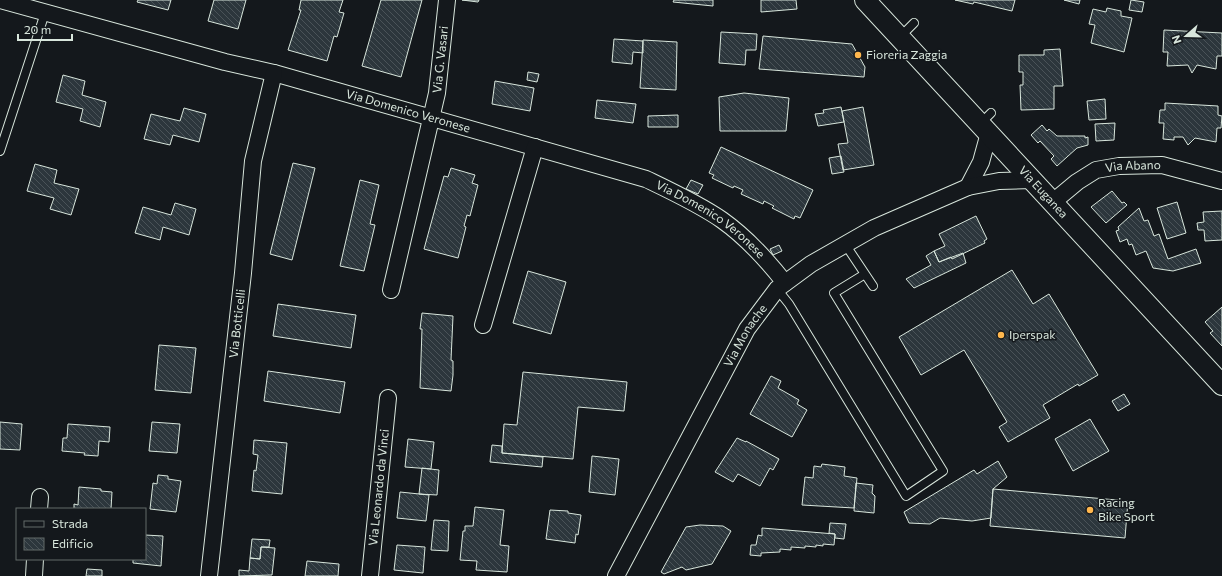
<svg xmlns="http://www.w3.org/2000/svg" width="1222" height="576" viewBox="0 0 1222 576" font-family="Commissioner,sans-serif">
<defs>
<pattern id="building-back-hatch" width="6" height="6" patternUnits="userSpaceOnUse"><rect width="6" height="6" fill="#2c363c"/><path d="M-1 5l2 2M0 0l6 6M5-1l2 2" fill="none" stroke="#4a5358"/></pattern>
</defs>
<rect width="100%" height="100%" fill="#14181c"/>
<path fill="url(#building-back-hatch)" stroke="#d8e6dc" d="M138,0H171L168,10L137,2Z
M214,0H246L238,29L208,21Z
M301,0H343L339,12L344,13L337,37L334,36L327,61L288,50L301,10H299Z
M381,0H422L401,77L362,66Z
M462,0H479L478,2Z
M674,0H713V6L673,2Z
M761,0H796L797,9L761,12Z
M955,0H1015L1012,11L974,2L973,4Z
M1064,0H1080L1079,4Z
M1131,0L1144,2L1142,12L1129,10Z
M1107,8L1121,11V16L1132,18L1124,52L1091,43L1095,25L1089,24L1093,9L1106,12Z
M1164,30L1222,33V56H1217L1216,69L1197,65L1192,73L1188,65L1167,66L1168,52H1163Z
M721,32L757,34L756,50H746L745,65L719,63Z
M763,36L852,44L865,67L864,77L759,69Z
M614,39L643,41V53L633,52L632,64L612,62Z
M643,40L677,42L676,90L640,88Z
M1060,49L1063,86H1054V109L1021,110L1020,85H1023V72H1019V55H1044V50Z
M528,72L539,74L537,82L527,80Z
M63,75L85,81L82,95L106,102L100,127L80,121L83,109L56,102Z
M495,81L534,88L530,111L492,104Z
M744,93L789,98L786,131H720L719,97Z
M1105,99L1106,119L1089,120L1087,101Z
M597,100L636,104L633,123L595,118Z
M1165,103L1218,106V115L1222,116L1221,128H1217L1216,142L1195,138L1188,145L1183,137H1174V140L1163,139L1164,123H1159L1160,110H1165Z
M841,107L844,122L818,126L815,114L824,113L823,110Z
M863,107L874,165L843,170L838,144L848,143L842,111Z
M184,108L206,114L199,142L173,135L170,145L144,139L151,114L180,121Z
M678,115V127H648V116Z
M1115,123L1114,140L1096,141L1095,124Z
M1042,125L1047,131L1049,129L1057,136H1085V138L1088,137V145L1077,148L1057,166L1051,159L1054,156L1040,141L1038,143L1031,135Z
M721,147L813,190L800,218L795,216L794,219L772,208L774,206L764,201L763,204L741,194L743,190L734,186L733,188L712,178L714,175L709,173Z
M841,156L844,172L832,174L829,158Z
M293,163L315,168L292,260L270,254Z
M35,164L57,170L54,183L79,189L71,215L50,209L54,198L27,191Z
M451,168L475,175L472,183L478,185L470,216L467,215L464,226L466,227L458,258L424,249L444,176L448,177Z
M360,180L379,185L370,224L375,225L364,271L340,266Z
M691,180L703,185L698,194L686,189Z
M1112,191L1122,203L1124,202L1127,205L1106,223L1091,207Z
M1177,202L1186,233L1167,239L1157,208Z
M175,203L196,209L189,235L163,227L160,240L135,233L143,207L171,215Z
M1139,208L1144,221L1148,220L1154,236L1159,234L1168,259L1196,249L1201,263L1173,271L1153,268L1146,251L1136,255L1132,244L1129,245L1127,239L1120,242L1116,231L1119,230L1118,227Z
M1222,211V240L1205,241L1204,230H1198L1197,223L1204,222L1203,212Z
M976,216L987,239L984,241L985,243L952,259L951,257L939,262L934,251L945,246L939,234Z
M779,245L782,251L773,255L770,249Z
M934,251L939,262L963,253L966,263L914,288L906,279L931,265L926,256Z
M1012,270L1033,304L1049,294L1098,375L1079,386L1078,384L1043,405L1050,418L1008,442L999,427L1007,422L964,350L921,375L899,337Z
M528,271L566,282L551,334L513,323Z
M278,304L356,315L351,348L273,336Z
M1222,307V346L1210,333L1213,331L1205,322Z
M422,313L453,316L451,360L453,361V375L451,391L420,388L422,329H420Z
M159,345L196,348L191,393L155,390Z
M268,371L345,382L340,413L264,401Z
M523,372L627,382L624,411L578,407L573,459L502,453L504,424L517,425Z
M771,376L781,381L778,388L799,400L797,404L807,410L792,437L750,414Z
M1124,394L1130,404L1118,411L1112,401Z
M1090,419L1109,451L1073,471L1055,439Z
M0,422L22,424L20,450L0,449Z
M152,422L180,424L177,453L149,451Z
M68,424L110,427L109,442L99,441L98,456L84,455L85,453L62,451L63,438H67Z
M737,438L746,442V441L779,459L773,470L770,468L760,486L738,474L733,482L715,472Z
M408,439L434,442L431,469L405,467Z
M254,440L287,443L282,494L252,491L254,470L256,471L258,455L253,454Z
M492,445L502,446V453L543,457L542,467L490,462Z
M592,456L619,459L615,495L589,492Z
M998,461L1007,477L993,489L991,518L972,521L940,518L930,524L909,523L904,512L974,470L977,474Z
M822,464L845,467L844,476L857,478L854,508L802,505L805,477L813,478L814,466L821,467Z
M422,468L439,470L437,495L419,494Z
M158,475L168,476V479L181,481L176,512L150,509L153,483L157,484Z
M856,483L873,485L872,493L875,496L874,513L854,511Z
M79,487L101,489V491L112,492L111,509H74V504L78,505Z
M993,489L1128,501L1125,538L990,526Z
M400,492L429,495L426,521L397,518Z
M475,507L504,510L500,545L509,546L507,572L476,570L477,561L460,560L463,531H465V526H473Z
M550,510L568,511V513L581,515L578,535L576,534L575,543L546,539Z
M434,520L449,521L448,551L431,550Z
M830,523L846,524L844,539L835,538V534L829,533Z
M700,525L723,526L731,531L712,564L686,570L682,567L664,574L661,572L686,527Z
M762,528L835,534L834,545L823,544V546L816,545V547L805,546V548L791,547V550L780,549V552L761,553V556L750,555L751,545H756L758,535L762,536Z
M145,535L163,536L161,566L133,563V559H145Z
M252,539L270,540L269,547H261L260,559L250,558Z
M397,545L425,547L423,573L394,570Z
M261,547L275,548L272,575L239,576V570L249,571L250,558L260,559Z
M307,561L339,564L338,576H305Z
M87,569L102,570V576H86Z"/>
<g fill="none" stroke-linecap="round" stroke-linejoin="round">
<g stroke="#d8e6dc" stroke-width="10">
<path id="service" d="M900,37L914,23
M980,124L991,113
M0,151L45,13
M845,244L873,286
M777,289L789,304L906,496L943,471L834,293L865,274"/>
</g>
<g stroke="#d8e6dc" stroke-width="18">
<g id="minor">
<path id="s1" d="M0,0L225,62L274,73L646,179C671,191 699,204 722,220C746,237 767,260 785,283"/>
<path d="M968,187L981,162L989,133"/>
<path id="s2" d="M1053,202L1077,182L1096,170L1119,166L1162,165L1222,181"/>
<path id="s3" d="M391,290L437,93L447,0"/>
<path d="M483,325L535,147"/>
<path d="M39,509L40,497"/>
<path d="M34,576L35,559"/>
<path id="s4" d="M209,576L243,273L253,161L274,73"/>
<path id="s5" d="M370,576L388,398"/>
<path id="s6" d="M616,576L747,329L777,289L811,264L874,228L968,187L999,181L1032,180"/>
</g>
</g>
<g stroke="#d8e6dc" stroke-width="22">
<g id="tertiary">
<path id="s7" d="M865,0L1222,385"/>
</g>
</g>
<use href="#service" stroke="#14181c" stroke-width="8"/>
<use href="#minor" stroke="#14181c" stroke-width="16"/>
<use href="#tertiary" stroke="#14181c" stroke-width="20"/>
</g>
<g fill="#ffb74d" stroke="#14181c" stroke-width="1.5">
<circle cx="858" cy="55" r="4"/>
<circle cx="1001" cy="335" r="4"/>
<circle cx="1090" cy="510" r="4"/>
</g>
<g text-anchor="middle" stroke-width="3" stroke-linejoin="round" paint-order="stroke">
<g font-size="12" fill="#d8e6dc" stroke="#14181c" text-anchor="start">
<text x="866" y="59">Fioreria Zaggia</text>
<text x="1009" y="339">Iperspak</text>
<text x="1098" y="507">Racing<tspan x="1098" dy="14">Bike Sport</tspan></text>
</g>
<g font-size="12" fill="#d8e6dc" stroke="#14181c">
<text dy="4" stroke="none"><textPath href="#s3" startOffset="236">Via G. Vasari</textPath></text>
<text dy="4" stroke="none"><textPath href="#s1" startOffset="423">Via Domenico Veronese</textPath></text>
<text dy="4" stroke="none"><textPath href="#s2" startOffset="91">Via Abano</textPath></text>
<text dy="4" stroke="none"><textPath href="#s7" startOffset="262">Via Euganea</textPath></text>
<text dy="4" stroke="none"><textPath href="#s1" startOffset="747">Via Domenico Veronese</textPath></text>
<text dy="4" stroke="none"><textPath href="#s4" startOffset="254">Via Botticelli</textPath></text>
<text dy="4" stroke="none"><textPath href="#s6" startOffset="273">Via Monache</textPath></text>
<text dy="4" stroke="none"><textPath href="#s5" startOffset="89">Via Leonardo da Vinci</textPath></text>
</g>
</g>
<rect x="16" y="508" width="130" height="52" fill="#14181c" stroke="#626a69"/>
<rect x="24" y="521" width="20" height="6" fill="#14181c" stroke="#626a69"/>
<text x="52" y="528" font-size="12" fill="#d8e6dc">Strada</text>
<rect x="24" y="538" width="20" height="12" fill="url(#building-back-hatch)" stroke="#626a69"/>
<text x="52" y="548" font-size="12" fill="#d8e6dc">Edificio</text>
<g transform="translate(1186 36) rotate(250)" stroke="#14181c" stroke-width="3" paint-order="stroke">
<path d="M0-3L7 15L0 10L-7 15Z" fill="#d8e6dc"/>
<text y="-6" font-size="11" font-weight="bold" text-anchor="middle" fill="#d8e6dc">N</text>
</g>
<path d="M18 34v6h54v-6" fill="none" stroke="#d8e6dc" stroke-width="2"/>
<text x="24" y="34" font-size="12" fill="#d8e6dc" stroke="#14181c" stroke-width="3" paint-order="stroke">20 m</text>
</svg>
